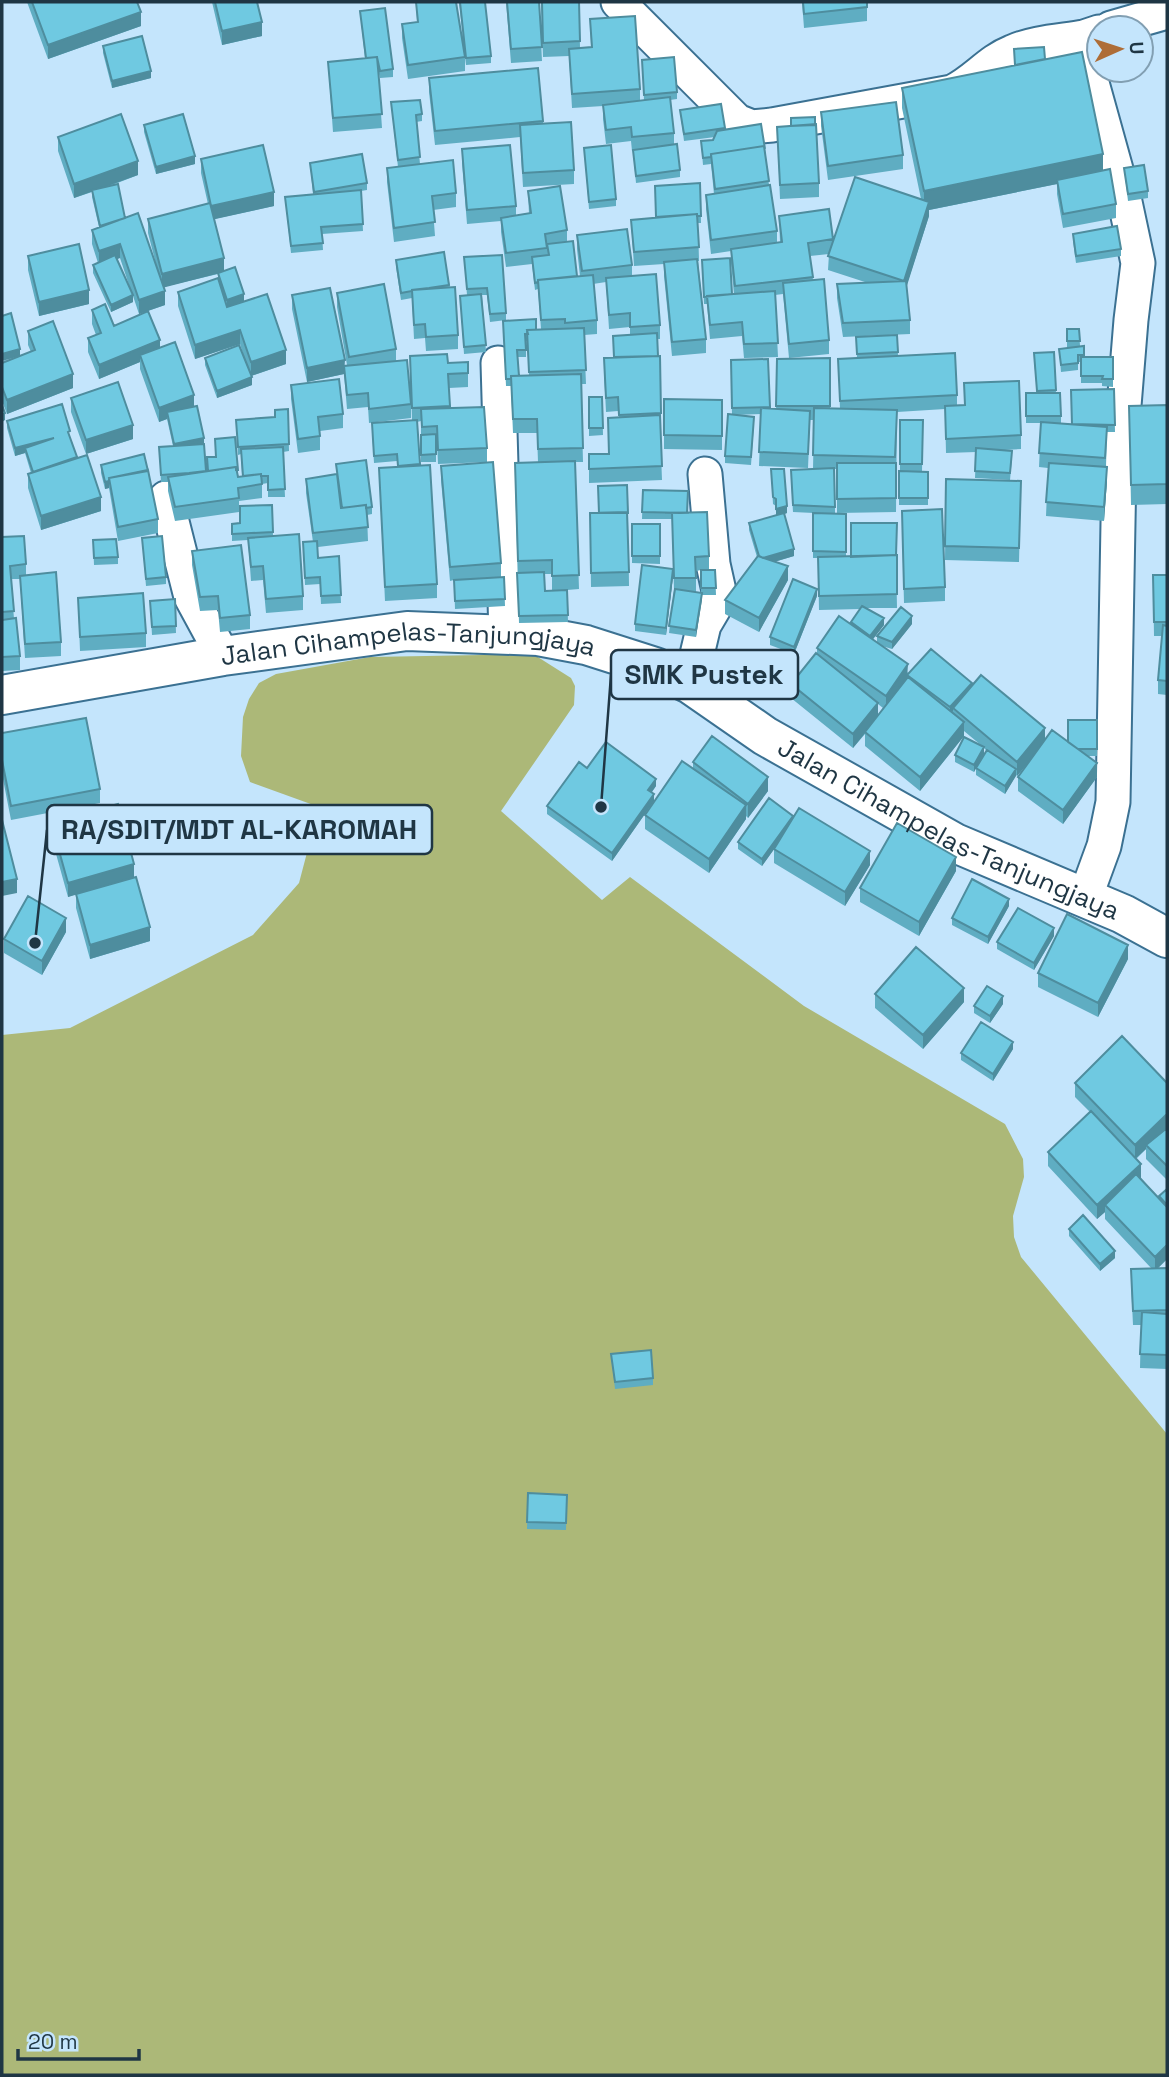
<svg xmlns="http://www.w3.org/2000/svg" width="1169" height="2077" viewBox="0 0 1169 2077" font-family="'Space Grotesk',sans-serif">
<rect width="100%" height="100%" fill="#c4e5fc"/>
<path fill="#acb878" d="M533,654L571,678L575,686L574,705L501,811L602,900L630,877L804,1006L1005,1124L1023,1159L1024,1177L1013,1216L1014,1237L1021,1257L1167,1434V2075H2V1035L70,1028L253,935L299,883L319,807L250,782L241,756L243,717L249,699L259,683L276,674L370,657Z"/>
<g fill="none" stroke-linecap="round" stroke-linejoin="round">
<g stroke="#3b7192" stroke-width="37">
<path id="minor" d="M618,2L737,121L752,127L772,125L952,92C974,82 989,61 1012,52C1034,42 1061,41 1084,37
M1111,28L1167,12
M498,363L506,635
M166,498L191,597L223,656
M690,684L704,625L717,603L719,591L713,564L705,474
M1085,898L1104,846L1113,802L1119,467L1131,320L1138,263L1125,202L1082,47L1084,37L1099,32"/>
</g>
<g stroke="#3b7192" stroke-width="42">
<g id="secondary">
<path id="s1" d="M2,695L223,656L407,631L538,636L586,645L655,667L690,684L765,736L955,843L1123,914L1167,938"/>
</g>
</g>
<use href="#minor" stroke="#fff" stroke-width="33"/>
<use href="#secondary" stroke="#fff" stroke-width="38"/>
</g>
<path fill="#5fadc2" fill-rule="evenodd" d="M27,2H137L141,26L48,59Z
M212,2H257L262,36L222,45Z
M416,2L465,57V71L408,79L402,38V24L417,22Z
M459,2L491,56V63L466,65Z
M506,2H539L542,61L511,63Z
M541,2H579L580,48L591,47L590,19L640,89V101L644,100L642,60L677,92V99L670,100L674,133V144L680,170V177L636,183L633,151H632L631,141L606,144L603,119V106L572,108L569,56L543,57Z
M802,2H867V21L804,28Z
M360,11L393,69V77L380,78L378,70L382,128L333,132L328,62L365,59Z
M103,46L151,78L112,88L103,53Z
M1014,49L1045,59L1103,170L1116,204V218L1063,228L1057,194V184L929,210V216L906,287L910,320V334L843,337L837,298V284L868,283L828,270L829,254L810,256L813,280L829,340V354L789,358L783,294L775,295L778,357L744,358L742,336L710,339L707,304H704L702,260L732,294H734L731,263V251L711,254L706,209V195L714,194L711,164L703,165L701,141L713,140L715,137L684,141L680,110L721,104L725,130L765,149L769,185L777,231V243L780,242L779,216L829,209L833,242L921,199L902,108V88L1015,65Z
M429,78L543,121V123L574,170V184L523,187L520,137L435,145L429,92Z
M391,102L422,114V121L416,122L420,164L456,193V207L433,210L435,236L394,242L387,182V168L398,167Z
M821,112L903,155V169L828,180L821,126Z
M144,125L195,164L156,174L144,132Z
M777,127L819,183V197L780,199Z
M58,137L138,175L107,187L157,268L148,233V219L208,204L201,173V159L274,206L214,219L224,271L244,301L227,307L286,364L251,376L252,385L217,398L205,365V358L247,366L240,344L195,359L178,306V292L218,278V274L163,287L165,305L139,314L133,296V302L111,312L93,273V265L98,263L92,244V230L99,227L92,197V192L74,198L58,151ZM120,258L131,291L117,259Z
M584,148L616,199V206L589,209Z
M462,149L516,206V216L529,214L528,191L567,230V242L577,276H580L577,249V235L632,265V276L660,325V339H657L661,413L660,427L662,480L589,483V454H609L619,417L618,411L606,412L604,372L630,335V327L609,329L606,282L593,284L597,320V334L584,335L586,384H581L583,462H575L579,589L567,590L568,622L519,623L515,477L538,462L537,433H513L511,386H506L503,321L536,330L541,329L538,289L535,290L532,264L506,267L501,232V221L467,224L462,163ZM526,341H527L529,375L519,376L518,357H526ZM545,574H552V590L545,591Z
M310,163L367,183V190L361,191L363,231L322,234L323,250L291,253L285,197L313,194Z
M1124,168L1148,191V198L1128,201Z
M700,183L701,223H698L699,261H698L706,339V353L672,356L664,276V264L634,266L631,220L656,218Z
M1073,234L1121,249V256L1076,263L1073,241Z
M444,252L458,335V349L426,351L425,338L414,339L412,298L401,300L396,267V260Z
M28,256L89,304L39,316L28,270Z
M464,257L506,313V320L490,322L487,295H482L486,352L464,354L460,296L467,295Z
M337,293L396,349V361L411,404V418L369,423L368,407L347,409L344,374L307,382L292,309V295L345,366L347,365L337,307Z
M92,310L114,326L160,348L194,406L204,444L206,471H208L215,457V439L238,470V477L242,476L241,454L238,455L236,420L275,417L288,409L289,451L283,452L285,497H268V483L262,484V498L239,501V512L175,521L168,491V482H161L159,447L173,446L167,419L159,422L140,369V362L99,379L88,352V338L96,335L92,324Z
M1067,329H1079L1080,346H1084V357H1113V387L1102,386V383H1081V362H1078V370L1061,372L1059,349L1067,348Z
M28,331L73,388L7,414L2,401V363L14,358L2,361L31,352L28,345Z
M897,335L898,356L957,395V405H964V383L1021,435V449L1004,450L1012,458L1010,480L975,478L976,452L946,453L945,409L897,412L896,512L837,513V469H835V514L793,512L791,477L813,469L814,420H810L808,468L759,466L761,414L736,415L754,424L751,465L725,463V456L732,415L731,360L768,359L770,409H776L777,359L830,358V409H840L838,359L857,358L856,337Z
M1054,352L1056,393L1061,416V423L1072,424L1114,389L1115,432H1107L1106,467L1107,481L1104,521L1046,516L1048,468L1039,467L1041,423H1026V393H1037L1034,360Z
M410,356L448,363L468,362V387L449,388L450,408L487,448V462L438,464L437,440H436V462H421V421L417,422L420,466L437,584V598L385,601L379,468L397,467V461L374,463L372,430L412,420Z
M291,385L343,414V428L320,431V450L298,453L291,399Z
M589,397H602L603,435L589,436Z
M71,398L133,439L86,454L71,412Z
M664,399L722,400V450L664,449Z
M1167,405V504L1131,505L1129,406Z
M900,420H923L922,471H900Z
M7,421L70,438L77,458L101,511L41,530L28,488V474L31,473L25,453L15,456L7,428Z
M336,464L372,507V514L367,515L368,541L318,547V558L339,556L341,603L321,604L320,584L305,585L303,542H313L306,493V479L340,502Z
M101,465L158,519V533L118,541L109,488L105,489L101,473Z
M441,466L501,563V577L467,579L504,577L505,606L455,609L454,580L450,581L441,480Z
M771,469L787,513L784,514L794,556L774,562L788,580L759,632L725,614V600L757,557L749,530V523L776,515V506L773,504Z
M899,471L928,472V505H899Z
M946,479L1021,481L1019,562L945,560Z
M643,490L687,513L709,556V570H715L716,595H702L696,637L669,633L674,590L672,519H642ZM701,570V593L696,592V571Z
M272,505L273,536L303,596V610L266,613L263,580L251,581L248,540L232,541V524L240,523Z
M590,513H628L629,586L591,587Z
M813,513L846,514V557L896,555L897,608H866L884,625L873,639L877,642V636L912,624L892,649L882,646L908,673L972,686L1045,740L1068,742L1097,720V756H1087L1097,777L1063,824L1018,791V777L1030,761L1017,776L1016,775L1005,794L976,775V768L974,772L955,762V755L982,746L964,731V736L920,791L865,746V734L853,748L791,698V684L817,654V648L851,624L860,609L819,610L818,558H813ZM878,704L883,708L878,715ZM984,748L987,751L978,764L984,754Z
M632,524H660V564L632,563Z
M902,525L945,587V601L904,603Z
M2,537L26,564V575L61,642V656L25,658L20,579H11L14,619L20,656V670L2,671Z
M142,538L166,577V584L146,586Z
M93,540L118,557V564L94,565Z
M192,551L250,615V629L220,632L218,610L200,611L192,565Z
M1153,575H1167V695L1158,694V680L1162,636H1154Z
M673,576L666,635L635,631V624Z
M817,596L794,654L770,645V637Z
M78,598L146,633V647L80,651Z
M175,599L176,633L152,635L150,601Z
M2,733L100,789V803L11,820L2,774Z
M693,762L768,791L748,818L746,816V819L709,873L645,829V815L693,768Z
M587,768L656,786L652,792L654,801L612,861L547,814V806Z
M793,818L870,865L845,906L774,863V849L762,866L738,849V842Z
M51,822L134,878L150,941L90,959L76,908V894L68,897L51,836Z
M956,871L919,936L860,902V888Z
M1009,906L988,944L952,925V918Z
M66,932L42,975L4,953V939Z
M1054,936L1034,970L997,949V942Z
M1128,959L1098,1017L1038,987V973Z
M875,994L964,1002L923,1049L875,1008Z
M1003,1004L990,1023L974,1013V1006Z
M1013,1049L993,1081L961,1060V1053Z
M1075,1083H1167V1180L1146,1159V1149L1136,1159L1141,1178L1159,1198V1196L1167,1189V1259L1158,1268H1167V1369L1140,1368L1141,1325H1133L1131,1283L1152,1269L1105,1219V1212L1097,1219L1048,1166V1152L1090,1112L1075,1097Z
M1069,1229L1115,1258L1100,1271L1069,1236Z
M611,1354L653,1378V1385L615,1389Z
M528,1493L567,1495L566,1530L527,1529Z"/>
<path fill="#4e8d9e" d="M141,12V26L48,59V45Z
M262,22V36L222,45V31Z
M151,71V78L112,88V81Z
M1103,154V174L1057,180V184L929,210V216L904,295V281L924,212V191Z
M195,156V164L156,174V167Z
M138,161V175L74,198V184Z
M274,192V206L211,220V206Z
M120,244V258L99,265V251Z
M224,258V272L162,288V274Z
M89,290V304L39,316V302Z
M165,291V305L139,314V300Z
M244,294V301L227,307V300Z
M133,295V302L111,312V305Z
M240,330V344L195,359V345Z
M160,340V354L140,355V362L99,379V365Z
M20,349V356L2,361V354Z
M286,350V364L251,376V362Z
M345,360L344,374L307,382V368Z
M73,374V388L7,414V400Z
M252,377V385L217,398V391Z
M194,395V409L167,412V419L159,422V408Z
M5,413V420L2,422V415Z
M133,425V439L86,454V440Z
M54,438L25,448V453L15,456V448Z
M204,438V445L174,451V444Z
M1107,467V481L1104,521V507Z
M109,481V488L105,489V482Z
M101,497V511L41,530V516Z
M787,506V513L776,517V509Z
M794,549V556L760,566V559Z
M788,566V580L759,632V618Z
M673,569V576L666,635V628Z
M817,589V596L794,654V647Z
M702,593V600L696,637V630Z
M912,616V624L892,649V642Z
M884,618V625L870,643V636Z
M908,664L907,679L886,710V696Z
M972,683V690L953,708V711L950,715V707Z
M878,703V717L853,748V734Z
M964,722V736L920,791V777Z
M1045,728V742L1017,776V762Z
M984,747V754L974,772V765Z
M1097,763V777L1063,824V810Z
M1016,769V776L1005,794V786Z
M768,777V791L748,818V804Z
M656,779V786L648,797V790Z
M654,794V801L612,861V853Z
M746,805V819L709,873V859Z
M793,816V823L762,866V859Z
M870,851V865L845,906V892Z
M956,857V871L919,936V922Z
M134,864V878L68,897V883Z
M17,879V893L2,896V882Z
M1009,899V906L988,944V937Z
M66,918V932L42,975V961Z
M150,927V941L90,959V945Z
M1054,928V936L1034,970V963Z
M1128,945V959L1098,1017V1003Z
M964,988V1002L923,1049V1035Z
M1003,996V1004L990,1023V1016Z
M1013,1042V1049L993,1081V1074Z
M1167,1114V1128L1146,1145V1149L1135,1159V1145Z
M1141,1164V1178L1105,1205V1212L1097,1219V1205Z
M1167,1245V1259L1155,1271V1257Z
M1115,1251V1258L1100,1271V1264Z"/>
<path fill="#6fc9e1" stroke="#4e8d9e" stroke-width="2" d="M32,2H137L141,12L48,45Z
M215,2H257L262,22L222,31Z
M416,2H456L465,57L408,65L402,24L418,22Z
M460,2H485L491,56L466,58Z
M507,2H539L542,47L511,49Z
M542,2H579L580,41L543,43Z
M803,2H867V7L804,14Z
M385,8L393,69L380,71L377,57L366,58L360,11Z
M635,16L640,89L572,94L569,49L592,47L590,19Z
M142,36L151,71L112,81L103,46Z
M1044,47L1045,59L1015,65L1014,49Z
M1082,52L1103,154L924,191L902,88Z
M377,57L382,114L333,118L328,62Z
M674,57L677,92L644,95L642,60Z
M538,68L543,121L435,131L429,78Z
M670,97L674,133L632,137L631,127L606,130L603,105Z
M420,100L422,114L416,115L420,157L398,160L391,102Z
M896,102L903,155L828,166L821,112Z
M721,104L725,128L684,134L680,110Z
M121,114L138,161L74,184L58,137Z
M183,114L195,156L156,167L144,125Z
M815,117V125L791,126V118Z
M571,122L574,170L523,173L520,125Z
M761,124L765,149L764,146L711,154V157L703,158L701,141L713,140L717,131Z
M816,124L819,183L780,185L777,127Z
M677,144L680,170L636,176L633,150Z
M263,145L274,192L211,206L201,159Z
M510,145L516,206L467,210L462,149Z
M611,145L616,199L589,202L584,148Z
M764,146L769,181L715,189L711,154Z
M362,154L367,183L314,192L310,163Z
M453,160L456,193L432,196L435,222L394,228L387,168Z
M1144,165L1148,191L1128,194L1124,168Z
M1110,169L1116,204L1063,214L1057,180Z
M855,177L929,202L904,281L828,256Z
M700,183L701,216H697V214L656,217L655,186Z
M118,184L125,218L100,226L92,190Z
M770,185L777,231L711,240L706,195Z
M560,186L567,230L545,234L547,248L506,253L501,218L531,213L528,191Z
M361,190L363,224L321,227L323,243L291,246L285,197Z
M210,203L224,258L162,274L148,219Z
M829,209L833,239L808,243L813,277L735,286L731,249L782,242L779,216Z
M138,213L165,291L139,300L120,244L99,251L92,230Z
M697,214L699,247L634,252L631,220Z
M1117,226L1121,249L1076,256L1073,234Z
M627,229L632,265L582,271L577,235Z
M573,241L577,276L538,280V282L535,283L532,257L549,255L547,244Z
M79,244L89,290L39,302L28,256Z
M444,252L449,285L429,288L412,290V291L401,293L396,260Z
M115,255L133,295L111,305L93,265Z
M502,255L506,313L490,314L487,288L467,289L464,257Z
M730,258L732,294L704,297L702,260Z
M697,259L706,339L672,342L664,262Z
M235,267L244,294L227,300L218,273Z
M656,274L660,325L630,327V313L609,315L606,278Z
M593,275L597,320L565,323V319L541,320L538,280Z
M218,278L227,307L267,294L286,350L251,362L240,330L195,345L178,292Z
M824,279L829,340L789,344L783,283Z
M906,281L910,320L843,323L837,284Z
M384,284L396,349L349,357L337,293Z
M455,287L458,335L426,337L425,324L414,325L412,290Z
M330,288L345,360L307,368L292,295Z
M775,291L778,343L744,344L742,322L710,325L707,296Z
M481,294L486,345L464,347L460,296Z
M105,304L114,326L148,311L160,340L99,365L88,338L101,333L92,310Z
M11,313L20,349L2,354V316Z
M536,319V330H527L528,334H525L526,350H517L519,376H511V379H506L503,321Z
M53,321L73,374L7,400L2,387V363L35,350L28,331Z
M584,328L586,370L529,372L527,330Z
M1067,329H1079L1080,341H1067Z
M657,333L658,356L614,357L613,336Z
M897,335L898,352L857,354L856,337Z
M175,342L194,395L159,408L140,355Z
M239,345L252,377L217,391L205,358Z
M1084,346V355H1078V363L1061,365L1059,349Z
M1054,352L1056,390L1037,391L1034,353Z
M955,353L957,395L840,401L838,359Z
M447,354L448,363L468,362V373L448,374L450,406L412,408L410,356Z
M660,356L661,413L619,415L618,397L606,398L604,358Z
M1081,357H1113V379H1102L1103,376H1081Z
M830,358V406H776L777,359Z
M768,359L770,407L732,408L731,360Z
M407,360L411,404L369,409L368,393L347,395L344,366Z
M581,374L583,448L538,449L537,419H513L511,376Z
M339,379L343,414L318,417L320,436L298,439L291,385Z
M1019,381L1021,435L946,439L945,406L965,405L964,383Z
M118,382L133,425L86,440L71,398Z
M1114,389L1115,425L1072,424L1071,390Z
M1026,393H1060L1061,416H1026Z
M589,397H602L603,428H589Z
M664,399L722,400V436L664,435Z
M62,404L70,431L68,432L77,457L33,472L25,448L54,438L15,448L7,421Z
M2,405L5,413L2,415Z
M1167,405V484L1131,485L1129,406Z
M197,406L204,438L174,444L167,412Z
M484,407L487,448L438,450L437,426L422,427L421,409Z
M761,408L810,411L808,454L759,452Z
M814,408L897,410L895,457L813,455Z
M288,409L289,444L238,447L236,420L275,417V410Z
M728,414L754,417L751,457L725,456Z
M660,415L662,466L589,469V454H609L608,418Z
M417,420L420,464L398,466L397,454L374,456L372,423Z
M900,420H923L922,464H900Z
M1041,422L1107,427L1105,458L1039,453Z
M436,434V454L421,455V435Z
M235,437L238,470H236V467L208,471L207,457H216L215,439Z
M204,444L206,471L189,473L161,475L159,447Z
M283,447L285,489L268,490V476H261V474L243,476L241,449Z
M976,448L1012,451L1010,473L975,471Z
M144,454L148,471L109,478V481L105,482L101,465Z
M87,455L101,497L41,516L28,474Z
M366,460L372,507L366,508V505L342,508L336,464Z
M575,461L579,575L552,576V560L518,561L515,463Z
M493,462L501,563L450,567L441,466Z
M837,463H896V498L837,499Z
M1049,463L1107,467L1104,507L1046,502Z
M430,465L437,584L385,587L379,468Z
M236,467L238,477L261,474L262,484L238,488L239,498L175,507L168,477Z
M834,468L835,507L793,505L791,470Z
M771,469H784L787,506L776,509V499L773,497Z
M148,470L158,519L118,527L109,478Z
M899,471L928,472V498H899Z
M337,474L341,508L366,505L368,527L313,533L306,479Z
M946,479L1021,481L1019,548L945,546Z
M627,485L628,513H599L598,486Z
M643,490L688,491L687,513L642,512Z
M272,505L273,532L232,534V524L240,523V506Z
M942,509L945,587L904,589L902,511Z
M627,512L629,572L591,573L590,513Z
M707,512L709,556L695,557L696,578H674L672,513Z
M784,513L794,549L763,558L759,556L749,523Z
M813,513L846,514V552L813,551Z
M851,523H897L896,555L851,557Z
M632,524H660V556H632Z
M299,534L303,596L266,599L263,566L251,567L248,538Z
M24,536L26,564L10,566L14,611L2,612V537Z
M162,536L166,577L146,579L142,538Z
M116,539L118,557L94,558L93,540Z
M317,541L318,558L339,556L341,595L321,596L320,577L305,578L303,542Z
M241,545L250,615L220,618L218,596L200,597L192,551Z
M897,555V594L819,596L818,557Z
M758,556L788,566L759,618L725,600Z
M642,565L673,569L666,628L635,624Z
M701,570H715L716,588H701Z
M56,572L61,642L25,644L20,576Z
M544,572L545,591L567,590L568,615L519,616L517,573Z
M1153,575H1167V622H1154Z
M504,577L505,599L455,601L454,580Z
M793,579L817,589L794,647L770,637Z
M675,589L702,593L696,630L669,626Z
M143,593L146,633L80,637L78,598Z
M175,599L176,626L152,627L150,601Z
M862,606L884,618L870,636L851,622Z
M901,607L912,616L892,642L877,636Z
M839,616L908,664L886,696L817,648Z
M16,618L20,656L2,657V620Z
M1163,625L1167,626V681L1158,680Z
M931,649L972,683L950,707L907,675Z
M816,653L878,703L853,734L791,684Z
M981,675L1045,728L1017,762L953,708Z
M908,677L964,722L920,777L865,732Z
M86,718L100,789L11,806L2,760V733Z
M1068,720H1097V749H1078L1068,742Z
M1052,730L1097,763L1063,810L1018,777Z
M712,736L768,777L748,804L693,762Z
M964,737L984,747L974,765L955,755Z
M606,742L656,779L648,790L654,794L612,853L547,806L579,762L587,768Z
M987,750L1016,769L1005,786L976,768Z
M682,761L746,805L709,859L645,815Z
M769,798L793,816L762,859L738,842Z
M118,804L134,864L68,883L51,822Z
M799,808L870,851L845,892L774,849Z
M2,820L17,879L2,882Z
M897,823L956,857L919,922L860,888Z
M136,877L150,927L90,945L76,894Z
M972,879L1009,899L988,937L952,918Z
M28,896L66,918L42,961L4,939Z
M1018,908L1054,928L1034,963L997,942Z
M1067,914L1128,945L1098,1003L1038,973Z
M916,947L964,988L923,1035L875,994Z
M987,986L1003,996L990,1016L974,1006Z
M981,1022L1013,1042L993,1074L961,1053Z
M1122,1036L1167,1083V1114L1135,1145L1075,1083Z
M1091,1111L1141,1164L1097,1205L1048,1152Z
M1167,1128V1166L1146,1145Z
M1136,1174L1167,1207V1245L1155,1257L1105,1205Z
M1167,1189V1205L1159,1196Z
M1083,1215L1115,1251L1100,1264L1069,1229Z
M1167,1268V1310L1133,1311L1131,1269Z
M1142,1312L1167,1314V1355L1140,1354Z
M651,1350L653,1378L615,1382L611,1354Z
M528,1493L567,1495L566,1523L527,1522Z"/>
<g text-anchor="middle" stroke-width="5" stroke-linejoin="round" paint-order="stroke">
<g font-size="26" fill="#1f3644" stroke="#c4e5fc">
<text dy="9" stroke="none"><textPath href="#s1" startOffset="411">Jalan Cihampelas-Tanjungjaya</textPath></text>
<text dy="9" stroke="none"><textPath href="#s1" startOffset="999">Jalan Cihampelas-Tanjungjaya</textPath></text>
</g>
</g>
<path fill="none" stroke="#1f3644" stroke-width="2.5" d="M601 807L611 675M35 943L47 830"/>
<g fill="#1f3644" stroke="#c4e5fc" stroke-width="2.5">
<circle cx="601" cy="807" r="7"/>
<circle cx="35" cy="943" r="7"/>
</g>
<g fill="#c4e5fc" stroke="#1f3644" stroke-width="2.5">
<rect x="611" y="650" width="187" height="49" rx="7"/>
<rect x="47" y="805" width="385" height="49" rx="7"/>
</g>
<g font-size="28" text-anchor="middle" font-weight="bold" fill="#1f3644">
<text x="704" y="684">SMK Pustek</text>
<text x="239" y="839">RA/SDIT/MDT AL-KAROMAH</text>
</g>
<rect width="1169" height="2077" fill="none" stroke="#1f3644" stroke-width="7"/>
<g transform="translate(1120 49) rotate(87)"><circle r="33" fill="#c4e5fc" stroke="#829fb2" stroke-width="2"/>
<path d="M0-5L12 26L0 18L-12 26Z" fill="#ae6d37"/>
<text y="-10" font-size="19" font-weight="bold" text-anchor="middle" fill="#1f3644">U</text>
</g>
<path d="M18 2049v10h121v-10" fill="none" stroke="#1f3644" stroke-width="3.5"/>
<text x="28" y="2049" font-size="21" fill="#1f3644" stroke="#c4e5fc" stroke-width="5" paint-order="stroke">20 m</text>
</svg>
